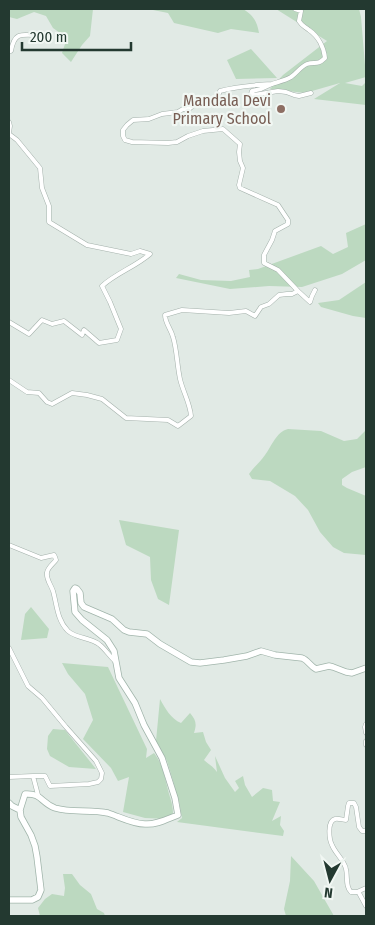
<svg xmlns="http://www.w3.org/2000/svg" width="375" height="925" viewBox="0 0 375 925" font-family="'Fira Sans Condensed',sans-serif">
<rect width="100%" height="100%" fill="#e1eae5"/>
<path fill="#bcd9c0" d="M9,9H93L90,36L82,45L71,62L62,53L67,38L53,28L46,16L34,12L17,19L9,17Z
M148,9H243C253,15 257,21 259,33L231,29L218,33L174,23L168,13Z
M276,9H359L361,17L366,77L345,83L362,86L366,82V105L314,99L340,83L305,93L270,89L283,75L327,41Z
M251,49L277,78L236,79L227,60Z
M366,224V260L342,274L302,287L269,286L230,289L176,278L179,274L201,280L231,281L250,277L249,270L258,269L321,246L333,254L348,247L346,233Z
M366,282V318L353,316L321,307L318,303L339,300Z
M288,429L321,431L344,441L357,439L366,430V467L352,472L342,479V485L347,488L366,496V555L344,553L333,547L320,532L308,510L295,496L270,481L252,479L249,474C254,467 260,462 265,455C272,446 276,432 288,429Z
M119,520L179,530L169,605L158,599L151,580L150,557L126,545Z
M31,607L49,629L47,638L21,640L25,614Z
M62,663L108,667L147,749L146,758L154,753C162,763 164,774 167,786C169,796 173,803 173,813L168,819L145,818L123,812L129,777L118,781L111,768L83,739L93,720L85,694L68,674Z
M160,699C165,708 171,719 181,723L190,713C196,720 197,724 194,733L203,732L206,742L211,750L204,760C208,764 214,767 217,772L215,756L225,778L235,792L239,788L235,781L243,776L245,785L252,797L263,788L272,790L273,801L280,802L272,821L281,816L280,825L284,831L283,836L177,822L182,818L179,801L176,796L174,784L167,761L156,741Z
M53,729L65,730L96,769L69,767L50,756L47,749L48,736Z
M291,856L314,881L334,916H286L284,909L290,881Z
M63,874H72L80,885L91,894L97,909L104,913L105,916H40L38,908L45,899L52,894L64,896L65,888Z"/>
<g fill="none" stroke-linecap="round" stroke-linejoin="round">
<g stroke="#a4b1ab" stroke-width="5">
<path id="street" d="M9,51H11C14,34 19,34 35,35
M272,84C278,82 286,80 291,77C297,73 300,67 307,64C315,61 317,66 325,58C324,47 318,36 309,30C304,26 302,26 299,21L301,11L295,9
M9,122L10,126L9,133
M9,134L17,140L40,168L42,188L49,206V222L87,245L131,254L140,251L150,254C135,267 116,273 102,286L110,302L121,329L117,340L99,343L84,330L82,335L64,321L52,324L42,320L29,334L9,322
M298,291L278,270L264,263V255L272,240L275,231L288,224V220L278,205L240,188L239,185L243,168L240,161L239,152L240,144L223,129L203,131L188,136L177,142L168,143L132,142L125,140L123,136V130L127,125L133,120L149,119L162,114L178,112L183,109H189L198,102L201,103L217,98L220,91C237,86 254,85 272,84L261,89L252,91L251,94L254,95L278,91L286,92L294,95L299,96L311,93
M9,380L27,392L39,393L47,402L52,404L72,393L87,395L102,399L126,418L168,420L178,426L191,416C190,403 183,392 180,379C177,365 177,350 173,337C171,329 165,323 165,315L182,310L229,313L246,311L255,316L261,307L269,304L279,295L287,294H292L298,291L310,302L312,296L315,290
M9,545L41,558L54,555L55,557L56,560C53,564 47,568 47,573C46,579 51,585 53,591C57,605 57,620 68,631C77,639 91,637 100,645C106,650 110,657 116,662
M9,648L28,686L42,698L66,727L96,761L102,773L101,779L98,782L89,784L50,786L45,776H33L38,795
M366,724L365,727L366,733
M366,741V745
M9,777L33,776
M366,831H362L359,827L356,807L354,803H349L348,806L346,820C343,820 338,818 335,819C327,821 329,839 332,845C335,853 344,860 346,869C348,877 345,886 351,892H357L366,888
M357,892L359,893L366,906"/>
</g>
<g stroke="#a1b5ab" stroke-width="7">
<path id="secondary" d="M9,803L12,806L20,810
M9,900H32L38,897L41,890L37,857L35,846L31,835L21,817L20,810L25,794C42,793 41,803 55,808C71,813 91,809 108,813C120,817 133,824 145,824C157,825 167,819 178,815L175,798L162,758L144,725L135,703L119,678L114,651L107,640L82,620L75,612L73,591L75,588L77,589L80,593L81,603L84,607L112,619L124,630L129,632L147,634L160,644L191,662L200,663L224,660L247,656L261,651L275,655L302,658C308,660 310,666 316,669L329,666L333,667L346,672L352,673L366,668"/>
</g>
<use href="#street" stroke="#fff" stroke-width="4"/>
<use href="#secondary" stroke="#fff" stroke-width="5.5"/>
</g>
<circle fill="#8d6e63" stroke="#f1f7f3" stroke-width="2" cx="281" cy="109" r="5"/>
<g text-anchor="middle" stroke-width="4.5" stroke-linejoin="round" paint-order="stroke">
<g font-size="16" fill="#785e54" stroke="#f1f7f3" text-anchor="end">
<text x="271" y="106">Mandala Devi<tspan x="271" dy="18">Primary School</tspan></text>
</g>
</g>
<rect width="375" height="925" fill="none" stroke="#233930" stroke-width="20"/>
<g transform="translate(330 880) rotate(187)" stroke="#f1f7f3" stroke-width="4" paint-order="stroke">
<path d="M0-4L9 19L0 12L-9 19Z" fill="#233930"/>
<text y="-8" font-size="14" font-weight="bold" text-anchor="middle" fill="#233930">N</text>
</g>
<path d="M22 42v8h109v-8" fill="none" stroke="#233930" stroke-width="2.5"/>
<text x="30" y="42" font-size="15" fill="#233930" stroke="#f1f7f3" stroke-width="4" paint-order="stroke">200 m</text>
</svg>
